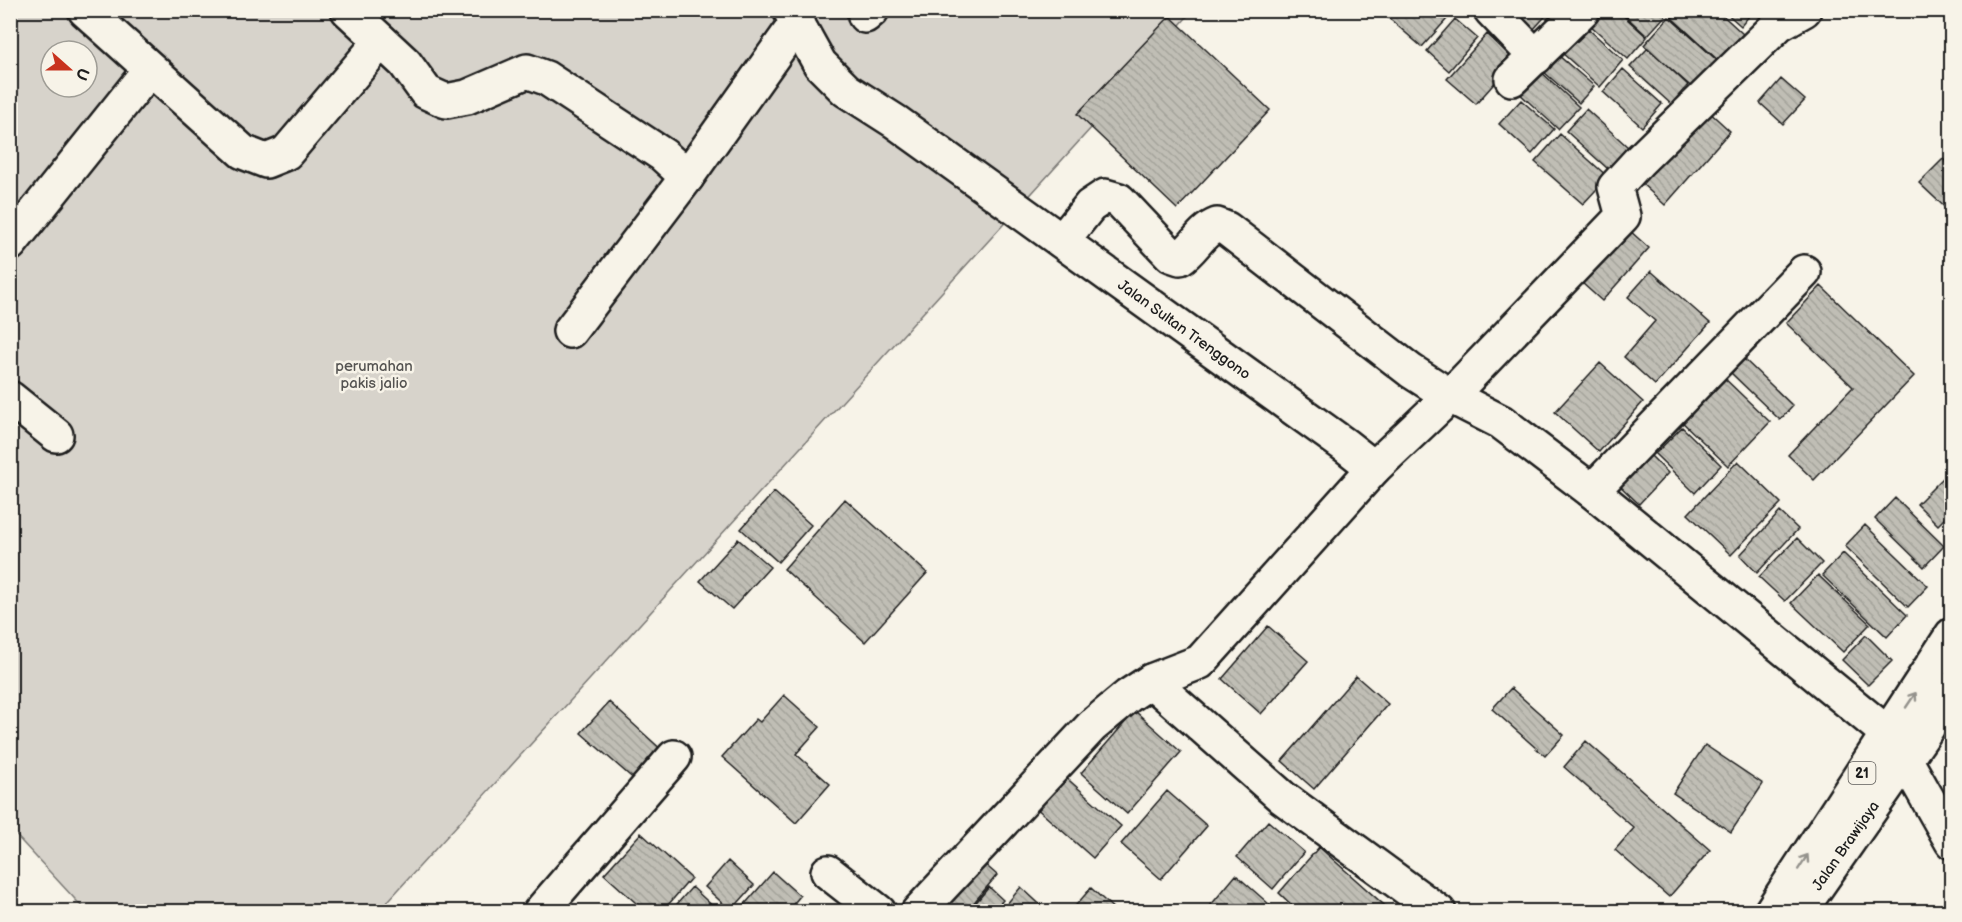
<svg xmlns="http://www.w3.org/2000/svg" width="1962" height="922" viewBox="0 0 1962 922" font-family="'Balsamiq Sans',sans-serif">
<defs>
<pattern id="building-back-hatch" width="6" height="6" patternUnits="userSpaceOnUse" patternTransform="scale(1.5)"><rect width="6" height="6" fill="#c0beb5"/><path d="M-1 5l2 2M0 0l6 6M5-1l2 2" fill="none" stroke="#a4a39b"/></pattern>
</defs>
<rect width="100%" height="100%" fill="#f7f3e8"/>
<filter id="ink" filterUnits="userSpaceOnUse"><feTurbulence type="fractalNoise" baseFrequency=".0167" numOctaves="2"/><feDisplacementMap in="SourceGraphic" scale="12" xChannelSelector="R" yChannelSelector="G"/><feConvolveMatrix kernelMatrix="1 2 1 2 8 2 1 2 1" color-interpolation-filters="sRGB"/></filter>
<g filter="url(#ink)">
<path fill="#d7d3cb" stroke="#7a7874" stroke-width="1.5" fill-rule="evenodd" d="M11,11H1192L1092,127L379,911H86L11,830ZM51,51H87V87H51Z"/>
<path fill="url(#building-back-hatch)" stroke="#1c1c1c" stroke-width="1.5" d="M1385,10H1455L1422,47L1383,13Z
M1509,10H1551L1532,31Z
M1603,10H1617L1647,37L1628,59L1590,25Z
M1619,10H1664L1667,14L1647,36Z
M1679,10H1717L1743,34L1719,61L1672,18Z
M1723,10H1754L1741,26Z
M1170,16L1270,110L1177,209L1077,114Z
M1669,17L1720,63L1696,91L1644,45Z
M1455,19L1477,38L1449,71L1427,51Z
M1585,26L1623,60L1600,87L1561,52Z
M1487,34L1515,60L1476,104L1447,79Z
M1648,48L1688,85L1671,104L1630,67Z
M1558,55L1594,86L1579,103L1544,72Z
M1538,69L1579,107L1558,129L1518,92Z
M1623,69L1662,104L1642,127L1603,92Z
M1781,79L1805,100L1783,124L1760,103Z
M1521,100L1554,129L1532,154L1499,124Z
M1586,109L1628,147L1608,169L1566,131Z
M1706,109L1730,131L1665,205L1640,182Z
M1560,134L1608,177L1583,204L1535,162Z
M1943,159L1952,167V214L1919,183Z
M1629,230L1649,248L1602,301L1582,283Z
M1651,271L1710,323L1655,385L1624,357L1655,321L1628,297Z
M1821,286L1914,376L1814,480L1788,455L1853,387L1786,323Z
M1744,359L1793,406L1780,420L1731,373Z
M1600,363L1643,402L1599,452L1555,412Z
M1720,374L1770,422L1728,466L1678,418Z
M1682,427L1721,465L1695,493L1655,454Z
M1648,453L1668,473L1639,504L1618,484Z
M1738,461L1781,503L1731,555L1688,514Z
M1943,478L1952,486V511L1938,525L1917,504Z
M774,492L811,525L778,562L741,529Z
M1895,498L1944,546L1924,567L1875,519Z
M845,499L927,573L865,642L784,569Z
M1780,512L1798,529L1757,573L1740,555Z
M1865,525L1928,586L1908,607L1845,546Z
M1797,538L1822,563L1785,601L1759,577Z
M738,539L770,567L732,609L700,581Z
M1843,553L1907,615L1887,637L1822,575Z
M1818,575L1870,624L1843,652L1791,603Z
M1268,626L1308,661L1261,714L1222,679Z
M1866,635L1892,661L1868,685L1842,660Z
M1356,676L1388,704L1314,789L1282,761Z
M1511,688L1564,735L1545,756L1492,709Z
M784,695L820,727L796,754L830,784L796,823L722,757L756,719L760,722Z
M609,702L664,752L637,782L581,733Z
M1135,711L1181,752L1127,814L1081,773Z
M1586,741L1710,850L1669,897L1615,850L1634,828L1564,767Z
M1705,745L1763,784L1731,832L1673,793Z
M1062,774L1121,826L1093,858L1034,806Z
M1167,791L1207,826L1161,879L1121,844Z
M1268,821L1304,852L1273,889L1237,857Z
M641,833L691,878L662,912H646L604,874Z
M1319,847L1392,912H1299L1279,893Z
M973,854L997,875L966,912H933Z
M728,861L754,885L731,911L705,887Z
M773,872L800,896L790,908L794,912H738Z
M1236,875L1278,912H1205Z
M692,887L719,912H670Z
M989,887L1003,900L993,912H968Z
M1021,887L1048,912H1000Z
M1091,888L1117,912H1070Z"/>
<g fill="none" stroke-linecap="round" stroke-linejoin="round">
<g stroke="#1c1c1c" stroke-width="38">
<g id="minor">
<path d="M85,10L243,152L266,161L286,153L381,41"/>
<path d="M348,10L405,63L426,92L446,101L467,97L527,71L546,78L663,155L687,177"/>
<path id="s1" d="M790,10L820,64L846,90L896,122L1346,446L1374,468L1450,396L1501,422L1592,491L1888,734L1905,759L1952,842"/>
<path d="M1491,10L1536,57"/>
<path d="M865,16L872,10"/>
<path d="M1512,79L1583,10"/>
<path d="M1062,241L1090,206L1105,196L1119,200L1171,255L1180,258C1194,249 1201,231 1217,225L1227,229L1411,371L1450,396L1623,216L1615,187L1638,162L1779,24L1804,10"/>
<path d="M10,244L150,69"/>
<path d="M570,331L687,177L798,21"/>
<path d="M10,398L56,435"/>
<path d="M1592,491L1804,272"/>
<path d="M1151,681L1282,797L1439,912"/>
<path d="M828,872L879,912"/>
<path d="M540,912L674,757"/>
<path d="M918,912L1092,726L1128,696L1151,681L1200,662L1374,468"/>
</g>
</g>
<g stroke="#1c1c1c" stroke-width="38">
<g id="highway">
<path d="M1771,912L1952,635"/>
<path id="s2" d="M1799,912L1922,736L1952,689"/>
</g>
</g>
<use href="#minor" stroke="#f7f3e8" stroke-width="33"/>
<use href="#highway" stroke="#f7f3e8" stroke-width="33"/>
</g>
<defs><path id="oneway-shaft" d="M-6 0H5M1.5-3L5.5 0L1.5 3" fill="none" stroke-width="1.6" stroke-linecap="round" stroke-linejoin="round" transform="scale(1.5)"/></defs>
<g stroke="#94928c">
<use href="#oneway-shaft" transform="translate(1911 700) rotate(-56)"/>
<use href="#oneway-shaft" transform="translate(1803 862) rotate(-57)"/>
</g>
</g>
<g text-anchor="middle" stroke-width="5" stroke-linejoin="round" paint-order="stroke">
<rect fill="#f7f3e8" stroke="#5e5c59" stroke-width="1.5" x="1848.5" y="762" width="27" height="22" rx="4.5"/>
<g font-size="14" font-weight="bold" fill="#1c1c1c">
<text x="1862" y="778">21</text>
</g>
<g font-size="15" fill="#1c1c1c" stroke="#f7f3e8">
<text dy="5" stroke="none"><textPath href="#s1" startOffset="513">Jalan Sultan Trenggono</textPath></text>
<text dy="5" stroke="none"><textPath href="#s2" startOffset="81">Jalan Brawijaya</textPath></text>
</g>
<g font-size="15" fill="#545351" stroke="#f7f3e8">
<text x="374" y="371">perumahan<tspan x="374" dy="17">pakis jalio</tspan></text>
</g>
</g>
<rect width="1962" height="922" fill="none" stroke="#f7f3e8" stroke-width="36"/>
<rect x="18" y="18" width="1926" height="886" fill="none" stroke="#1c1c1c" stroke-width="2" filter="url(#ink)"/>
<g transform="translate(69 69) rotate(111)"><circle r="28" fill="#f7f3e8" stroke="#9f9d96" stroke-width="1.5"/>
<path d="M0-4.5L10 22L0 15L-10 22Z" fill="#c8321e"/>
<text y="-9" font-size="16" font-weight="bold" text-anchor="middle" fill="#1c1c1c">U</text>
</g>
</svg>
